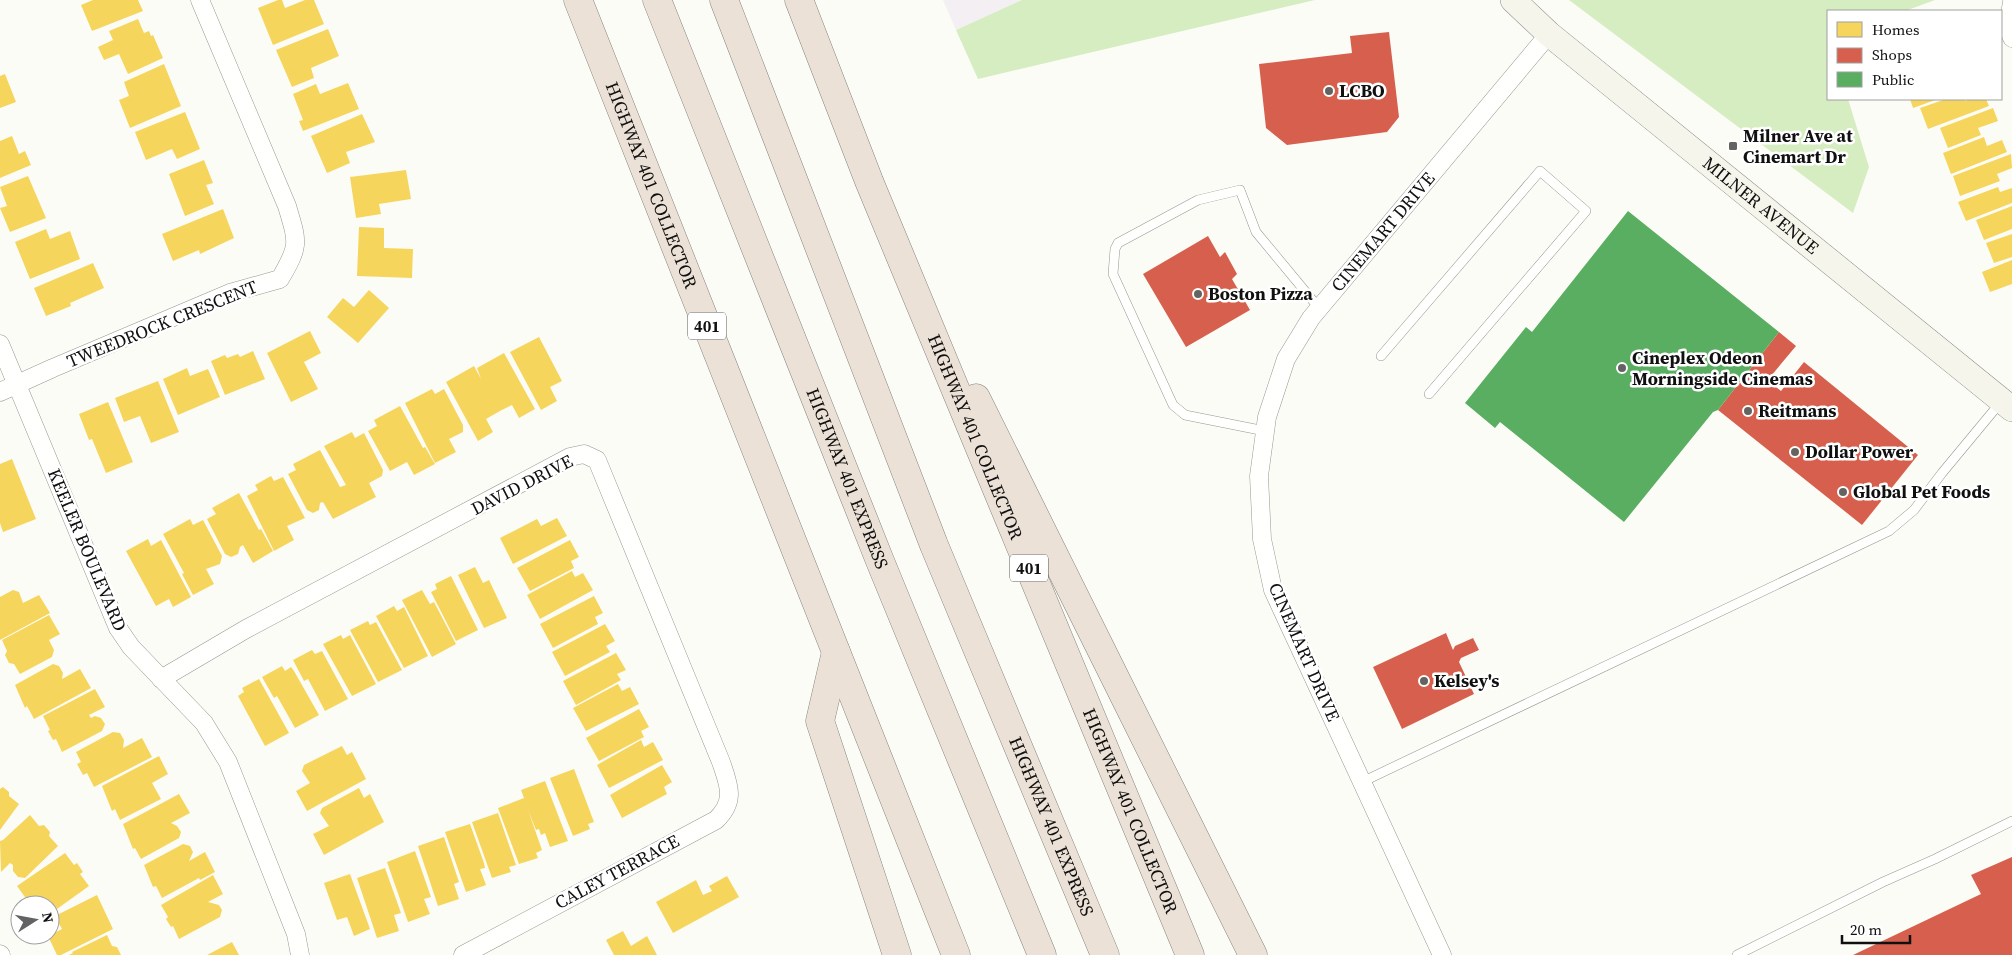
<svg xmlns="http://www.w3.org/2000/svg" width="2012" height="955" viewBox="0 0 2012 955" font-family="'Source Serif 4',serif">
<rect width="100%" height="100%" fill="#fcfcf7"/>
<path fill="#f4eff3" d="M943,0H1022L956,30Z"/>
<path fill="#d5edc1" d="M1022,0H1315L978,79L956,30Z
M1569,0H1935L1905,11H1828V99H1848L1869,167L1853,213Z"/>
<path fill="#f6d55c" d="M93,0H138L143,11L92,31L81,5Z
M278,0H282L285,8L305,0H314L324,24L273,45L258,8Z
M138,19L144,33L149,31L151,36L153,35L163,58L128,74L119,54L104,60L98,47L113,40L109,31Z
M328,29L339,56L311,68L314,78L292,87L276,50Z
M164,64L181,106L130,128L119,100L129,96L124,82Z
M5,74L16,102L0,108V76Z
M348,83L359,109L303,131L299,121L303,120L293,94L316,84L320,94Z
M1910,99H1938L1913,108Z
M1946,99H1964L1965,101L1970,99H1986L1989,106L1928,129L1920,108Z
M1993,108L1998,121L1978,128L1981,135L1948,148L1940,128Z
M185,112L200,149L177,159L172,149L146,160L135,132Z
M362,114L375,142L346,152L350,163L327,173L311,136Z
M12,136L19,154L25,151L31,165L0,178V141Z
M1984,137L1987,146L2002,140L2007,152L1951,174L1943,153Z
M2011,154L2012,168L1997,174L2000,181L1960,196L1953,176Z
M204,160L213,183L206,185L214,204L185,216L169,174Z
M406,170L411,199L379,204L381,214L356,218L350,177Z
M28,176L46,218L10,232L0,208L7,206L0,187Z
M1998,187L2000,192L2012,188V203L1966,221L1958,202Z
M2012,206V229L1984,240L1976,220Z
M223,209L234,238L200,254L199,250L173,261L162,234Z
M359,227L384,228V248L413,249L412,278L357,276Z
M46,229L50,239L70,231L80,259L30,279L15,242Z
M2012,234V257L1994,263L1986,243Z
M2012,260V284L1990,292L1982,272Z
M93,263L104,288L70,303L71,306L46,316L34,288Z
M369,290L389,308L358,343L327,317L343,298L354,307Z
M310,331L321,353L304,362L318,389L291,402L267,353Z
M539,337L562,381L550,387L557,401L541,410L510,352Z
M253,351L265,379L225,395L211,361L225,355L227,358L238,354L240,357Z
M504,353L535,409L519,418L512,405L500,411L486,419L493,432L478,441L446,382L474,366L481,379L477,368Z
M187,368L190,376L208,369L220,397L178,415L163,379Z
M158,381L179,432L151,443L140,416L124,422L115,398Z
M432,389L435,394L444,389L463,425V432L449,439L456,452L435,463L405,403Z
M108,402L133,462L106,473L92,439L89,440L79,414Z
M400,406L423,448L425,447L435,464L414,475L407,462L390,471L368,431L377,426L374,420Z
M352,432L355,438L364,433L383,470L382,476L369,483L376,497L333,519L323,502L320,503L319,510L313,513L307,510L288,474L296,470L293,464L320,450L340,487L346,485L324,446Z
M12,459L36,519L3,532L0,523V464Z
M271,476L274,481L283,477L305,518L287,526L294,540L274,551L247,496L258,490L255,485Z
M239,493L259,530L261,529L273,551L253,563L243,545L240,547L238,554L231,557L225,554L207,519L216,514L212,508Z
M557,518L567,536L513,564L500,538L537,519L541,526Z
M190,519L193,525L203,520L222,556L220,564L206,569L214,584L193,595L182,574L184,573L163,534Z
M148,539L151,546L161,540L191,597L173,607L169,599L156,606L126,551Z
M570,540L579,557L571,561L574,568L530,591L517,568Z
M475,567L483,583L489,580L507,618L484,628L458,575Z
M572,571L575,577L583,573L593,590L540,619L527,595Z
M451,576L478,630L456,641L431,592L437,589L435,584Z
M13,590L19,592L23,603L39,595L50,613L0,640V597Z
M422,590L430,604L434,602L456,644L432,657L402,600Z
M594,596L603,613L595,617L598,624L553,648L540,624Z
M394,606L397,611L404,607L428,656L404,668L376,616Z
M49,615L60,634L49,640L54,650L52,657L20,674L14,664L9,663L5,655L7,651L2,640Z
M368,621L370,625L376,622L402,670L378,682L350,630Z
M605,624L615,641L606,646L610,652L565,676L552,652Z
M341,635L343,639L350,635L376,684L352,696L323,644Z
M312,650L315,654L322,651L348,699L325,711L308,679L304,681L293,660Z
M616,653L626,670L617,674L621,680L576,705L563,681Z
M53,664L59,666L63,673L62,679L80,669L91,688L34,719L27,706L25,708L15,685Z
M282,666L285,671L291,667L294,671L319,715L295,728L277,696L274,698L262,677Z
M259,679L289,733L265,746L238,696L244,692L242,688Z
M618,684L622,691L630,687L639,704L586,731L573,708Z
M95,689L105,707L89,715L91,718L95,716L101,718L105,724L102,731L62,752L56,739L53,740L48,731L50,730L43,716Z
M639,709L649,727L641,731L644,737L599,761L586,738Z
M113,732L120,733L124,740L123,748L142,738L152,757L94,787L87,773L83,775L77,764L81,762L76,752Z
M641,740L644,747L653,742L663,760L609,788L597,765Z
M342,746L347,755L352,752L366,779L307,811L296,791L310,783L302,771L304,765Z
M159,756L168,774L152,783L161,799L120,820L115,809L112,811L102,786Z
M662,765L672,782L664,787L667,794L622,818L610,795Z
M574,769L594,822L588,824L590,829L573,836L550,778Z
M545,781L568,841L550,847L545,833L541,835L539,829L536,830L528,810L542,850L536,853L538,858L519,864L498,808L524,798L521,790Z
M3,787L9,792V796L19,804L0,830V789Z
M359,788L364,798L370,794L384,822L324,855L313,834L329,826L320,813L322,808Z
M179,794L190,813L171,823L177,826L181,832L179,838L141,859L135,848L133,849L123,824Z
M498,813L516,865L509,867L511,872L492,878L472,822Z
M30,815L39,826L44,825L50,832L49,836L58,846L25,878L18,877L13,871V865L10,863L1,872L0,841L3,840Z
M470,824L484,863L485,868L480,869L486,885L466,892L445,832Z
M444,837L459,882L454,884L459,899L438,906L418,846Z
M183,844L190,846L193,852L189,861L205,852L215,872L200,880L199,878L162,898L156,886L153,887L144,865Z
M415,851L431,897L424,899L430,914L408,922L387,862Z
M65,853L74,865L77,863L83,872L80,874L89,886L50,914V905H40L42,900L39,897L30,904L17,886Z
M385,868L401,913L394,915L399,931L377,938L357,878Z
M350,874L370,929L354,936L347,917L337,920L324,883Z
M213,875L223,894L208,902L219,905L222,910L220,917L179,939L173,926L171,927L166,919L168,917L161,905Z
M727,876L739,897L673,933L656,902L696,880L703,895L712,891L709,886Z
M97,895L113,929L61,955H57L48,936L62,929L57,920L59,914Z
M623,931L631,946L647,936L657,955H614L606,940Z
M107,935L112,946L117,947L121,955H69L73,953L72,952Z
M232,942L239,955H207Z"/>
<path fill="#d6604d" d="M1389,32L1399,117L1387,132L1287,145L1266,128L1259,64L1352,53L1350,36Z
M1208,236L1220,257L1225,252L1237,274L1232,279L1250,310L1186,347L1143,274Z
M1779,332L1796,346L1771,376L1770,382L1781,391L1804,362L1918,455L1862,525L1718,410Z
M1446,633L1453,650L1455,646L1473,638L1479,650L1461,658L1459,662L1474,694L1402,729L1373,667Z
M2012,857V955H1853L1981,894L1971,875Z"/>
<path fill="#5aae61" d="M1628,211L1779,332L1718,410L1713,412L1624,522L1500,422L1495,428L1465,403L1526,327L1532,332Z"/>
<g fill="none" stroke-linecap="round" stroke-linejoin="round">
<g stroke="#969694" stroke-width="10">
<path id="service" d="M1381,356L1540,171L1586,211L1429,394
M1265,431L1185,415L1173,405L1113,274L1115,249L1118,243L1198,200L1240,190L1256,232L1319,308
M1362,782L1889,531L1914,510L1942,473L2000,403
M1737,955L1883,882L1935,859L2012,821"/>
</g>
<g stroke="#969694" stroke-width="19">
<path id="minor" d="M2012,2L2008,27L2012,38
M0,344L118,628L131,647L204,723L228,762L296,934L300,955
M0,392L53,368L230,293L280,279C300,245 298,243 287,206L200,0
M161,679L246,629L570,457L584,454L597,460L721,762C729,785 736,801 716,820L463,955
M0,954L1,955
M1442,955L1273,590L1262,539L1259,476L1267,417L1286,359L1311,318L1549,34"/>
</g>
<g stroke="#8d8d8b" stroke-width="26">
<g id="secondary">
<path id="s1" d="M1513,0L1549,34L2012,409"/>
</g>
</g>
<g stroke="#848481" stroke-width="29">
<g id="motorway">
<path id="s2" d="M578,0L956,955"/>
<path id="s3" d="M657,0L880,561L1042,955"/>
<path id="s4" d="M724,0L934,545L1105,955"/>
<path id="s5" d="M799,0L869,181L1190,955"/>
<path d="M976,398L1253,955"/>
<path d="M836,652L820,721L897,955"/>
</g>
</g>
<use href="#service" stroke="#fffffe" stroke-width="9"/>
<use href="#minor" stroke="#fffffe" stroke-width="18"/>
<use href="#secondary" stroke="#f6f5eb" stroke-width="25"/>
<use href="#motorway" stroke="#ece1d6" stroke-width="28"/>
</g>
<g fill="#636361" stroke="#fff" stroke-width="2">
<circle cx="1329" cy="91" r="5"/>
<rect x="1728" y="141" width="10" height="10" rx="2.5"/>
<circle cx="1198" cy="294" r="5"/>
<circle cx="1622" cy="368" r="5"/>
<circle cx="1748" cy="411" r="5"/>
<circle cx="1795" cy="452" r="5"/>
<circle cx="1843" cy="492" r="5"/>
<circle cx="1424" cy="681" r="5"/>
</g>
<g text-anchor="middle" stroke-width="5" stroke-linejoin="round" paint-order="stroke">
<g fill="#fff" stroke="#585858" stroke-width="1">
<rect x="688" y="312.5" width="38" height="27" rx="4"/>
<rect x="1010" y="554.5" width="38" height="27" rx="4"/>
</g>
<g font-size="16" font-weight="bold" fill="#101010">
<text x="707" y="332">401</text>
<text x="1029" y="574">401</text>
</g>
<g font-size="18" font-weight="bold" fill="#101010" stroke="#fff" text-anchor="start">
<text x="1339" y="97">LCBO</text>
<text x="1743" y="142">Milner Ave at<tspan x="1743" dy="21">Cinemart Dr</tspan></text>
<text x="1208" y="300">Boston Pizza</text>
<text x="1632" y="364">Cineplex Odeon<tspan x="1632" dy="21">Morningside Cinemas</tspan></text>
<text x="1758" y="417">Reitmans</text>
<text x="1805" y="458">Dollar Power</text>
<text x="1853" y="498">Global Pet Foods</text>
<text x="1434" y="687">Kelsey's</text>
</g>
<g font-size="18" fill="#101010" stroke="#fff">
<text dy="6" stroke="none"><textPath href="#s2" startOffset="199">HIGHWAY 401 COLLECTOR</textPath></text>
<text dy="6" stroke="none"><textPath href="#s1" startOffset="322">MILNER AVENUE</textPath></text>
<text transform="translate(1383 232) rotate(-50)" y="6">CINEMART DRIVE</text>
<text transform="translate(162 324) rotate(-22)" y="6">TWEEDROCK CRESCENT</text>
<text dy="6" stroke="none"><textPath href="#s5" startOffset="471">HIGHWAY 401 COLLECTOR</textPath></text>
<text dy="6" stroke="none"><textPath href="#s3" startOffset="515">HIGHWAY 401 EXPRESS</textPath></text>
<text transform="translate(522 485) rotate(-27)" y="6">DAVID DRIVE</text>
<text transform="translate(87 550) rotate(67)" y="6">KEELER BOULEVARD</text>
<text transform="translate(1304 652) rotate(66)" y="6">CINEMART DRIVE</text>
<text dy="6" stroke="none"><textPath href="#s5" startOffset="876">HIGHWAY 401 COLLECTOR</textPath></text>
<text dy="6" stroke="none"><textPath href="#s4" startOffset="889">HIGHWAY 401 EXPRESS</textPath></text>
<text transform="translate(617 872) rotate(-28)" y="6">CALEY TERRACE</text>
</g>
</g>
<rect x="1827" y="10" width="175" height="90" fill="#ffffff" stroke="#9f9f9f"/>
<rect x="1837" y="22" width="25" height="15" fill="#f6d55c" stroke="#9f9f9f"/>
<text x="1872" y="35" font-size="15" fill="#101010">Homes</text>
<rect x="1837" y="48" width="25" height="15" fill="#d6604d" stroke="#9f9f9f"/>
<text x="1872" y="60" font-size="15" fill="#101010">Shops</text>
<rect x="1837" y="72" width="25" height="15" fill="#5aae61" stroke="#9f9f9f"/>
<text x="1872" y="85" font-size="15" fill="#101010">Public</text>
<g transform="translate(35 920) rotate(79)"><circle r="24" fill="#ffffff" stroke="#9f9f9f"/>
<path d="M0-4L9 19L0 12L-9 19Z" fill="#636361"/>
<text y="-8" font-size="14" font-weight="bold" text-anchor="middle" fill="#101010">N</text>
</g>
<path d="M1842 935v8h68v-8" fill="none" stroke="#101010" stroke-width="2.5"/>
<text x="1850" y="935" font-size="15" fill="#101010" stroke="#ffffff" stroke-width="4" paint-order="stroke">20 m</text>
</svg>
